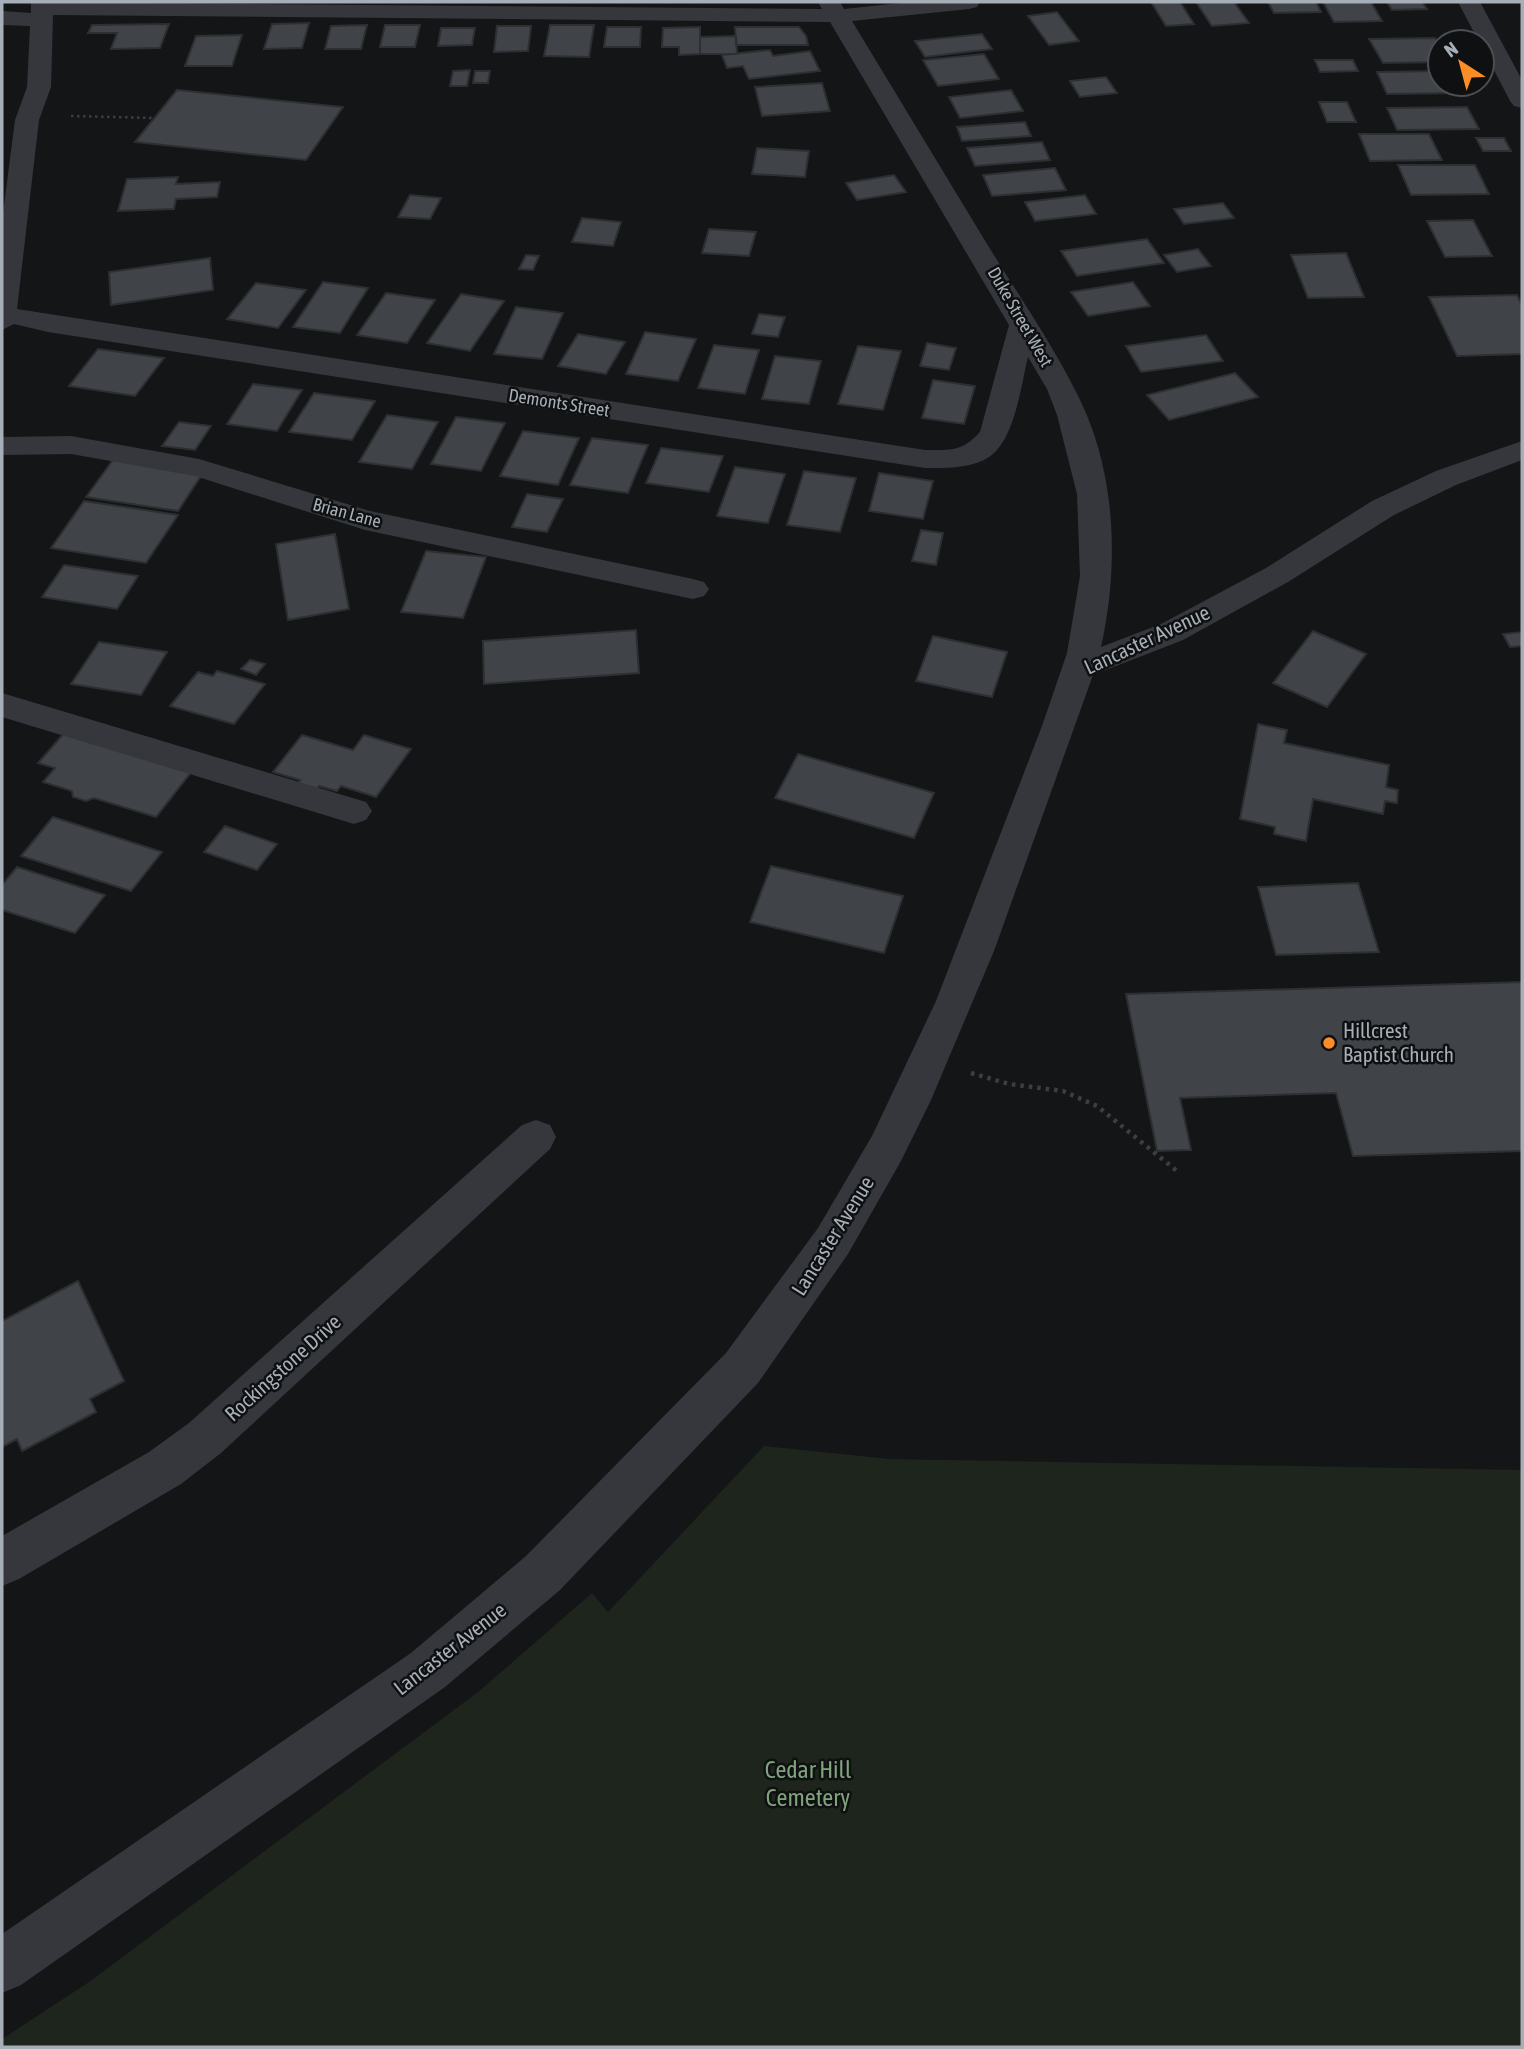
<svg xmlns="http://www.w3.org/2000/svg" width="1524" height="2049" viewBox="0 0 1524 2049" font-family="'Asap Condensed',sans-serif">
<rect width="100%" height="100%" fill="#141516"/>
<path fill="#1d251c" d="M764,1446L890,1459L1522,1470V2047H2V2039L89,1982L478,1692L592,1593L608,1612Z"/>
<path fill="#404347" stroke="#2e2f33" stroke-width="2" d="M1151,2H1180L1194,24L1166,26Z
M1196,2H1234L1249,23L1212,26Z
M1268,2H1316L1321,12L1274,13Z
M1323,2H1371L1382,21L1334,22Z
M1387,2H1422L1427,9L1392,10Z
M1057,12L1079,41L1049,45L1028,16Z
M309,23L302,48L264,49L272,24Z
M169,24L160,48L111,49L117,33H88L92,25Z
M367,25L361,49H325L331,26Z
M385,25H420L415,47H380Z
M550,25H594L589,57L544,56Z
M497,26H531L528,51L494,52Z
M607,27H641L640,47H604Z
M700,27V54L679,55V47H662L663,28Z
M735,27H799L806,36L808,45H736Z
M441,28H475L472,45L438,46Z
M982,34L992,49L925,57L915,41Z
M242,35L232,66H185L196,36Z
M736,36L737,54H700V37Z
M1435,38L1440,47V62L1383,63L1369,39Z
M770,50L773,56L810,51L820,71L749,79L743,66L727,68L722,55Z
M984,54L999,79L938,86L923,60Z
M1315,60H1353L1358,71L1320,72Z
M470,70L467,86H450L453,71Z
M475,71H490L488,83H473Z
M1440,71V84H1456L1460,93L1387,94L1377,72Z
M1106,77L1117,93L1080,97L1070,81Z
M822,83L830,111L762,116L755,87Z
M177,90L343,107L306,160L135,142Z
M1011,90L1023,111L960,118L949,97Z
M1319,102H1347L1356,122H1327Z
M1467,107L1479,129L1397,130L1387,108Z
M1025,122L1031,136L962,141L957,127Z
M1359,134H1429L1442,160L1370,161Z
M1476,138H1504L1511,151H1483Z
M1042,142L1050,160L975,166L967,148Z
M757,148L809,151L805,177L752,174Z
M1398,165H1475L1489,194L1411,195Z
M1055,168L1066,190L992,196L983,175Z
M894,175L906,192L857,200L846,183Z
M178,177L176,184L220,182L217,197L176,199L174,209L118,211L127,179Z
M410,195L441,198L430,219L398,217Z
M1085,195L1096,214L1035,221L1025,202Z
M1223,203L1234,218L1184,224L1174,209Z
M582,218L621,222L613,246L572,242Z
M1473,220L1492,256L1445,257L1427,221Z
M709,229L756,232L749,256L702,253Z
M1147,239L1164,263L1077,276L1061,251Z
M1198,249L1211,266L1177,272L1164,255Z
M1346,253L1364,297L1308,298L1291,255Z
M526,255L539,256L533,270L519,269Z
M210,258L213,290L111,305L109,272Z
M323,282L368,288L340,333L293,327Z
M1133,282L1150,306L1088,316L1071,292Z
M256,283L306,290L278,328L227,319Z
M386,293L435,300L407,343L357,335Z
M461,294L504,301L470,351L427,343Z
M1517,295L1522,305V354L1457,356L1429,297Z
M516,307L563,313L542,359L494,354Z
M759,314L785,317L778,337L752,334Z
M645,332L696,339L678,381L626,374Z
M578,334L625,342L606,374L558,366Z
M1206,335L1223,361L1141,372L1126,346Z
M927,343L956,348L949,370L920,366Z
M714,345L759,350L745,394L698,388Z
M858,346L901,351L883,410L838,404Z
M98,349L164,358L135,396L69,386Z
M775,356L821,361L809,404L762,399Z
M1235,373L1258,397L1169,420L1147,395Z
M933,380L975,386L964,424L922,418Z
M253,384L302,390L277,431L227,424Z
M314,393L375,401L352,440L289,432Z
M387,415L438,422L412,469L359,462Z
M456,417L505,423L481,471L431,464Z
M179,422L211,426L195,450L162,446Z
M523,431L579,438L558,485L500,476Z
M592,438L648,445L628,493L570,485Z
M661,448L723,456L709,492L646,483Z
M113,460L203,473L178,511L86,497Z
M735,467L785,474L768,523L717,516Z
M804,471L856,478L840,532L787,525Z
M879,473L933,481L923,519L869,511Z
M527,494L563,499L547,532L512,527Z
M84,501L178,515L146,563L51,548Z
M921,530L943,533L936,565L912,561Z
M335,534L349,609L288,620L276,544Z
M426,551L486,557L463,618L401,612Z
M64,565L138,576L117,609L42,597Z
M636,630L639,673L484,684L483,641Z
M1313,631L1366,654L1327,707L1273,683Z
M1522,632V646L1510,647L1503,634Z
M933,636L1007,652L992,697L916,681Z
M99,642L167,652L141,695L71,684Z
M250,660L265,664L256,675L241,669Z
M217,671L265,684L234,724L170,706L198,672L213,676Z
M1258,724L1287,730L1284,743L1389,765L1386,787L1398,790L1397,803L1385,801L1383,814L1313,799L1306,841L1274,834L1275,827L1240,819Z
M66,731L196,766L156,817L94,798L86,801L73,797L72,791L43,782L55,768L38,763Z
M302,735L353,750L364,735L411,749L376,797L341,786L337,791L319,786L315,792L296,786L300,780L273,772Z
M798,754L934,793L914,838L775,798Z
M53,817L162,852L131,891L21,856Z
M225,826L277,844L257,870L204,852Z
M771,866L903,896L884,953L750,922Z
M17,867L105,895L75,933L2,910V885Z
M1358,883L1379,952L1276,955L1258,887Z
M1522,982V1151L1353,1156L1336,1093L1180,1098L1191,1150L1157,1151L1126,994Z
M78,1281L124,1381L90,1399L96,1412L22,1451L17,1439L2,1447V1321Z"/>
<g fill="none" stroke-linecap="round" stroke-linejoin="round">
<path stroke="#3b3f43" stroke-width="2.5" stroke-dasharray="2.5 3.5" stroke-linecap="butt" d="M71,116L154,118"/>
<path stroke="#3b3f43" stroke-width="4.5" stroke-dasharray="3.5 5" stroke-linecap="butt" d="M971,1073L1009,1084L1063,1091L1097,1106L1177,1171"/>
<path fill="#35373c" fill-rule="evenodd" d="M31,2L822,9L818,2H840L844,9L910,2H980L977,7L969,9L852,21C897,95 942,170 987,244C1017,293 1048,337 1074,388C1116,465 1120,563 1101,647L1161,624L1266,568L1372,501L1436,471L1522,441V460L1456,485L1394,515L1288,582L1183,640L1093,675L994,951L931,1100L901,1161L848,1254L758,1383L560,1590L445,1687L21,1985L2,1993V1934L411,1653L526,1556L726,1353L818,1228L872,1136L936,1001L1042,726L1067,653L1080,576L1077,494L1057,415L1047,389L1028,357C1021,385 1015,440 989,457C971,469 945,468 925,468L48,332L14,324L2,330V221L15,120L27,87L30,26L2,25V11L31,13ZM53,15L830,22L1009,325L980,432C962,452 951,450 925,450L17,309L39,120L51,87Z
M1458,2H1480L1522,80V108L1514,106L1510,101L1482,47V42H1479Z
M71,436L199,459L370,511L693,579L704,582L709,589L704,596L693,599L365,530L195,476L71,454L2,455V437Z
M2,693L366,802L372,811L366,820L354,824L2,717Z
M536,1120L550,1125L556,1137L550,1149L221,1453L181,1484L19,1579L2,1586V1536L149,1452L189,1423L522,1125Z"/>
</g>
<circle fill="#fb8d28" stroke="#0f1011" stroke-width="2.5" cx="1329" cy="1043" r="7"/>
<g text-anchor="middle" stroke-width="5" stroke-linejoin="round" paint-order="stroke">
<g font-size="18" fill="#a6aeb7" stroke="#0f1011">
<text transform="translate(1020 317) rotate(60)" y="6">Duke Street West</text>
<text transform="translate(559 403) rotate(9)" y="6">Demonts Street</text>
<text transform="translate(347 513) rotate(15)" y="6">Brian Lane</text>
</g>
<g font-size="21" fill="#a6aeb7" stroke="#0f1011">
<text transform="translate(1147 640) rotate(-25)" y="7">Lancaster Avenue</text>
<text transform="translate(833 1236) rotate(-58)" y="7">Lancaster Avenue</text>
<text transform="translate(283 1368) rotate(-42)" y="7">Rockingstone Drive</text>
<text transform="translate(450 1649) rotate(-38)" y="7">Lancaster Avenue</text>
</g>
<g font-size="21" fill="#a6aeb7" stroke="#0f1011" text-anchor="start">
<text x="1343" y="1038">Hillcrest<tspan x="1343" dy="24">Baptist Church</tspan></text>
</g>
<g font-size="24" fill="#80a37c" stroke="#0f1011">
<text x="808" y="1778">Cedar Hill<tspan x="808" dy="28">Cemetery</tspan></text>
</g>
</g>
<rect width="1524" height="2049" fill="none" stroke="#a6aeb7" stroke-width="7"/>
<g transform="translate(1461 63) rotate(324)"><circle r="33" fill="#0f1011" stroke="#4b4f53" stroke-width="2"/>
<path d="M0-5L12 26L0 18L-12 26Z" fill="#fb8d28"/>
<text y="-10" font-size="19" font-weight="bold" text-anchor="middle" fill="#a6aeb7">N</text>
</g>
</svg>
